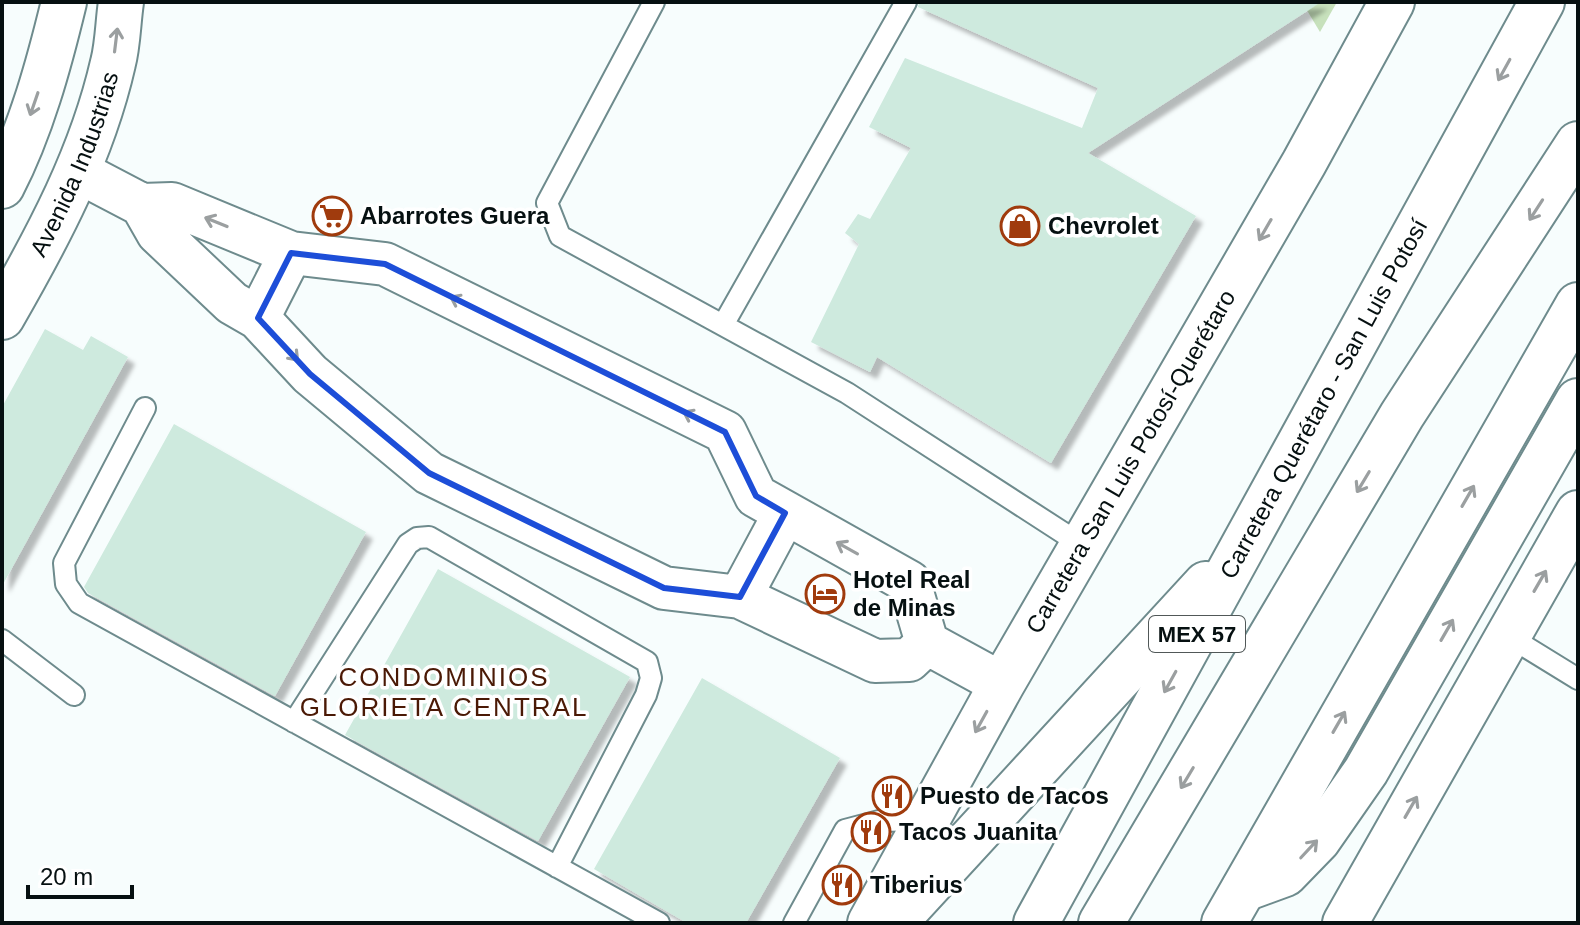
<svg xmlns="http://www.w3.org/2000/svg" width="1580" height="925" viewBox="0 0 1580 925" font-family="Arial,sans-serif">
<defs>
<filter id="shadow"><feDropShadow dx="7" dy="7" stdDeviation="2" flood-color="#0004"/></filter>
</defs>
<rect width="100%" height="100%" fill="#f7fdfd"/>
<path fill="#c7e1bc" d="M1302,2H1337L1320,32Z"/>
<path fill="#ceeade" filter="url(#shadow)" d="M919,2H1321L1088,153L1196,216L1051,463L877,357L870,372L811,342L859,244L845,233L858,214L870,219L911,148L869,127L905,58L1082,128L1098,88L918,7Z
M45,329L83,350L91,336L128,357L2,586V407Z
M174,424L366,532L275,696L88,593L84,587Z
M438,569L630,677L538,841L345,735Z
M702,678L840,758L746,923H687L594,869Z"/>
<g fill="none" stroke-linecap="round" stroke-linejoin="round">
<g stroke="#6e8b8d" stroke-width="24">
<path id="lane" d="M654,2L547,203L560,236L847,393L1082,545
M723,325L906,2
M145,408L64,563L66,584L79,603L659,923
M1508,636L1578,679
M2,640L74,695
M294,722L408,544L417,538L429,537L647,662L651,678L646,695L557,867
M794,923L845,830L879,821L927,820"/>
</g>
<g stroke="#6e8b8d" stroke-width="46">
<path id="street" d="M79,172L142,205
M258,318L291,253
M740,597L785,513
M927,643L909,660L875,661L740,597L664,588L429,473L310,374L258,318L232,303L158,233L142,205L172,204L291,253L385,264L725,432L756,496L909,582L927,643L1002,684"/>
</g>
<g stroke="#6e8b8d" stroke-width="48">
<g id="secondary">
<path d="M2,186C31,130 49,64 64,2"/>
<path id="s1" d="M2,317C48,237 92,155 113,63C118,44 118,22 121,2"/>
<path id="s2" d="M870,923L1002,684L1304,163L1392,2"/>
<path d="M1345,923L1578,513"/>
</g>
</g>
<g stroke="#6e8b8d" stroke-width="48">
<g id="highway">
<path d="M1244,889L1285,874L1318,840L1366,771L1578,401"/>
<path d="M894,923L1206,584"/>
<path id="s3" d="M1036,923C1206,617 1372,308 1542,2"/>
<path d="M1101,923L1402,415L1578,144"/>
<path d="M1224,923L1578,305"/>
</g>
</g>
<use href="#lane" stroke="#fff" stroke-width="20"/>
<use href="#street" stroke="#fff" stroke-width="42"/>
<use href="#secondary" stroke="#fff" stroke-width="44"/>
<use href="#highway" stroke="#fff" stroke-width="44"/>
</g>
<defs><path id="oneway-shaft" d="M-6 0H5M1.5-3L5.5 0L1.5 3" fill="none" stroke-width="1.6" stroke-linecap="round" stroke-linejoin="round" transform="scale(2)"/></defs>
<g stroke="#9b9fa0">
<use href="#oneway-shaft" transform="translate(116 40) rotate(-83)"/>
<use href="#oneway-shaft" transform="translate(1504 70) rotate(119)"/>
<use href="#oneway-shaft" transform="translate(34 104) rotate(109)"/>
<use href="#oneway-shaft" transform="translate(1536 210) rotate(123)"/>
<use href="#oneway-shaft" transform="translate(216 222) rotate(-158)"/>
<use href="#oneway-shaft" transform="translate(1265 230) rotate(120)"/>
<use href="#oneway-shaft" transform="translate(461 302) rotate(-154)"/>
<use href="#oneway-shaft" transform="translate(290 352) rotate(47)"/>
<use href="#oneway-shaft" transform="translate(694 417) rotate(-154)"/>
<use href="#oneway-shaft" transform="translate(1363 482) rotate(121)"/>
<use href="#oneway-shaft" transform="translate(1468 496) rotate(-60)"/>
<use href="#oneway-shaft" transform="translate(847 548) rotate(-151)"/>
<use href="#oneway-shaft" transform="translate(1540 581) rotate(-60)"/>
<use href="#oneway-shaft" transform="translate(1447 630) rotate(-60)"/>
<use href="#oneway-shaft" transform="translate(1170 682) rotate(119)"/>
<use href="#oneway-shaft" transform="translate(981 722) rotate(119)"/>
<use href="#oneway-shaft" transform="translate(1339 722) rotate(-60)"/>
<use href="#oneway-shaft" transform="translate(1187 778) rotate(121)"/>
<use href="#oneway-shaft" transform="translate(1411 807) rotate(-60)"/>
<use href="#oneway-shaft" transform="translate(1309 849) rotate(-47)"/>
</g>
<path fill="none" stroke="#1d4ed8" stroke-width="6" stroke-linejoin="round" d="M291,253L385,264L725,432L756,496L785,513L740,597L664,588L429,473L310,374L258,318Z"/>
<defs>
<g id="supermarket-ring" transform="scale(2)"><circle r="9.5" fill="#fff" stroke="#a03b0d" stroke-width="1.5"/><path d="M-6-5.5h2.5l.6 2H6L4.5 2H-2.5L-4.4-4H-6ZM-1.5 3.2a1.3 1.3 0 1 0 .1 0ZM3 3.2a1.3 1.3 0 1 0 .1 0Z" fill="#a03b0d"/></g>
<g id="shop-ring" transform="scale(2)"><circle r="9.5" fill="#fff" stroke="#a03b0d" stroke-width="1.5"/><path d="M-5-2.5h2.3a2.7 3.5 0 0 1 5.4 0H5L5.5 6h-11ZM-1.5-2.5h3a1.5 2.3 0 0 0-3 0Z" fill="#a03b0d"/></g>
<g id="hotel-ring" transform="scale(2)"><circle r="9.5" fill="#fff" stroke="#a03b0d" stroke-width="1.5"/><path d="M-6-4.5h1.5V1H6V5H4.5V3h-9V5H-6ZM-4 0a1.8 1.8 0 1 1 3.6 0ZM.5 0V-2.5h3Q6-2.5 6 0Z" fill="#a03b0d"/></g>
<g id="restaurant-ring" transform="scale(2)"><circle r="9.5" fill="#fff" stroke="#a03b0d" stroke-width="1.5"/><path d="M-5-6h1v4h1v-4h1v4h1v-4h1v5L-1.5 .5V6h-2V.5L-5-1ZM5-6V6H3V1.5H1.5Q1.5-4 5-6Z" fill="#a03b0d"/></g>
</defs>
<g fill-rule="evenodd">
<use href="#supermarket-ring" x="332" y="216"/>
<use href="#shop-ring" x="1020" y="226"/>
<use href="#hotel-ring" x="825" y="594"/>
<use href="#restaurant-ring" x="892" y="796"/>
<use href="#restaurant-ring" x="871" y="832"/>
<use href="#restaurant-ring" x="842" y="885"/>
</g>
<g text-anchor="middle" stroke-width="7" stroke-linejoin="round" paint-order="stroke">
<rect fill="#fff" stroke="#515858" stroke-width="2" x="1149" y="616" width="96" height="36" rx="6"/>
<g font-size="22" font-weight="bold" fill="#061011">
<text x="1197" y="642">MEX 57</text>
</g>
<g font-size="24" fill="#061011" stroke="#fff">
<text dy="8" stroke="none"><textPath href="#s1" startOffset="170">Avenida Industrias</textPath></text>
<text dy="8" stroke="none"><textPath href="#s3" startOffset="598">Carretera Querétaro - San Luis Potosí</textPath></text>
<text dy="8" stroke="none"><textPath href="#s2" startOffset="530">Carretera San Luis Potosí-Querétaro</textPath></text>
</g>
<g font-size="24" font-weight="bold" fill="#061011" stroke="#fff" text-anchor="start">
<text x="360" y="224">Abarrotes Guera</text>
<text x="1048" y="234">Chevrolet</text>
<text x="853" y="588">Hotel Real<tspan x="853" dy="28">de Minas</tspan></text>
<text x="920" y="804">Puesto de Tacos</text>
<text x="899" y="840">Tacos Juanita</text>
<text x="870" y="893">Tiberius</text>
</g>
<g font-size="26" letter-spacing="2" fill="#4a1905" stroke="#fff">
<text x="444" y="686">CONDOMINIOS<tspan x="444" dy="30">GLORIETA CENTRAL</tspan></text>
</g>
</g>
<rect width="1580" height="925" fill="none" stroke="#061011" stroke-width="8"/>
<path d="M28 885v12h104v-12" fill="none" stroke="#061011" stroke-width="4"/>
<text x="40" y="885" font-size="24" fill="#061011" stroke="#ffffff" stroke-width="6" paint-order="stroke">20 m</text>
</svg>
